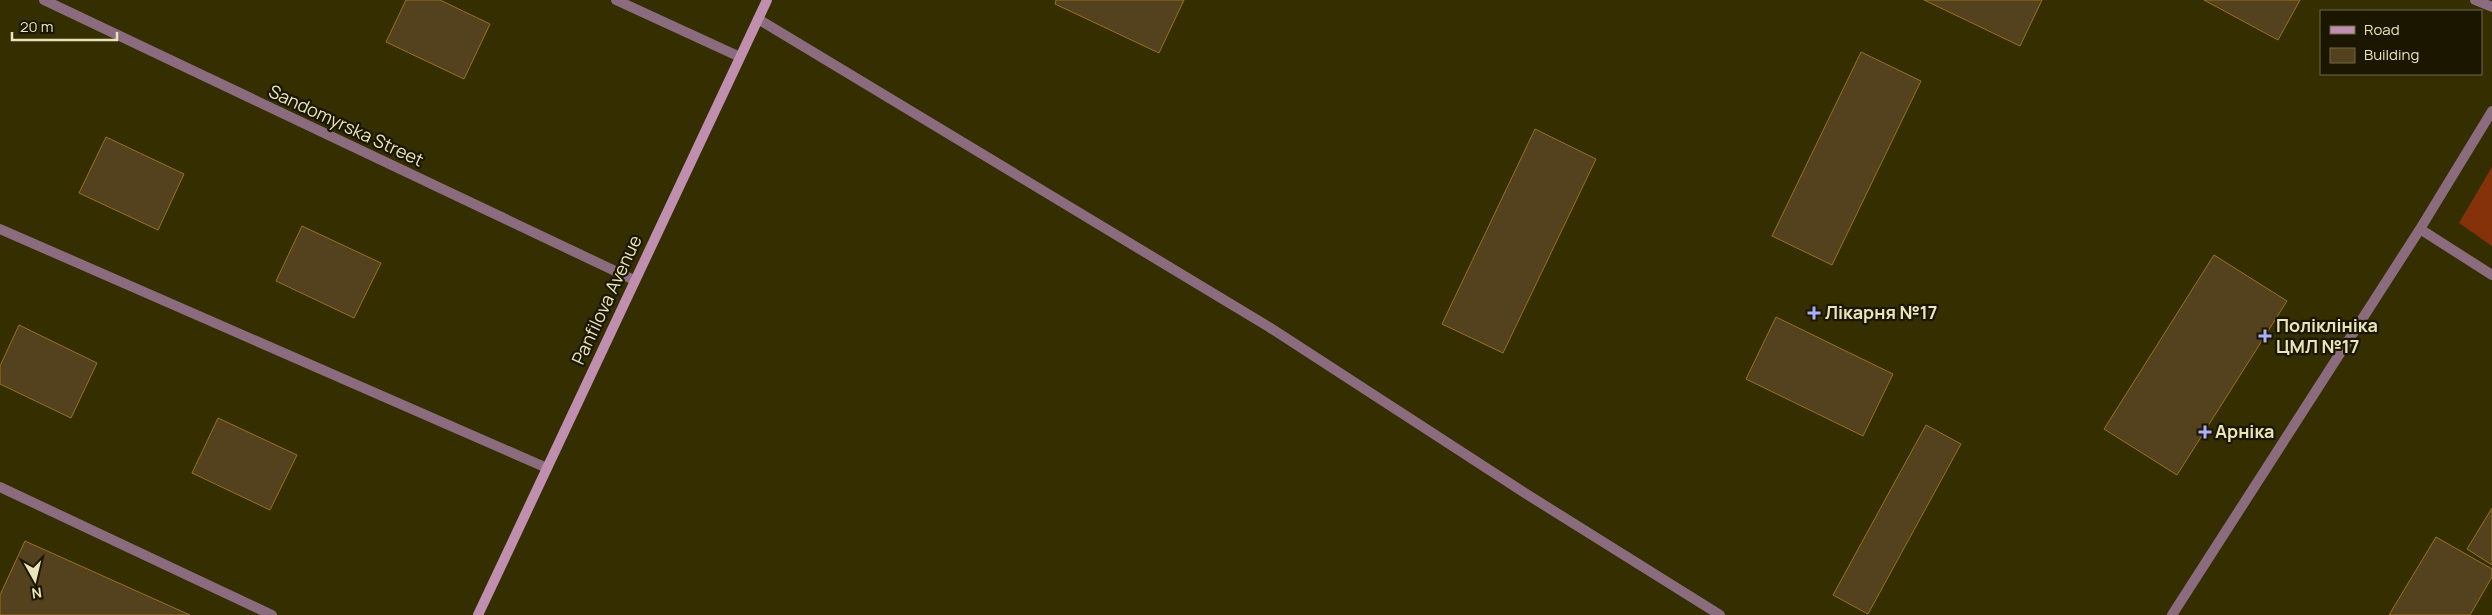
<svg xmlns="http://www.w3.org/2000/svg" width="2492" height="615" viewBox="0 0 2492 615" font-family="Manrope,sans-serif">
<rect width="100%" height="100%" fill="#352e00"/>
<path fill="#853109" d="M2492,167V246L2459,223Z"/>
<path fill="#54411d" stroke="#9a721d" d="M406,0H440L490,24L464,79L386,42Z
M1056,0H1184L1159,53L1055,4Z
M1924,0H2042L2020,46Z
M2204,0H2300L2278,40Z
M1861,52L1921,81L1832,265L1772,236Z
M1535,129L1596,159L1503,353L1442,324Z
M106,137L184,174L158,230L79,193Z
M302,226L381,263L354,318L276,281Z
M2214,255L2287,301L2177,475L2104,429Z
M1776,317L1893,374L1863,436L1746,379Z
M19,325L97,363L71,418L0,384V366Z
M218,418L297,455L270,510L192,473Z
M1926,425L1961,444L1868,614L1833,595Z
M2492,508V565L2467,549Z
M2436,537L2492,569V577L2470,615H2389Z
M25,541L190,615H0V595Z"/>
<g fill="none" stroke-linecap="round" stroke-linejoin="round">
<path stroke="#8b6c7f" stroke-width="10" d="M2475,0L2492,7
M758,19L1269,327L1528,495L1720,615
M2420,229L2492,275
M2172,615L2420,229L2492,111"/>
<path stroke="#8b6c7f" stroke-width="10" d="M44,0L634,280
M616,0L740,57
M0,229L547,468
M0,487L272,615"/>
<path stroke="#c08eae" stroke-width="10" d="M478,615L767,0"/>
</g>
<g fill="#abaffb" stroke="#1b1600" stroke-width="2">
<path d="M1811.5 305.5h5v5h5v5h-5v5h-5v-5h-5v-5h5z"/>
<path d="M2262.5 328.5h5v5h5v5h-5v5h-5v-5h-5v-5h5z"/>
<path d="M2202.5 424.5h5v5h5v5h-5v5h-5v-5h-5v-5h5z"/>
</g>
<g text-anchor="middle" stroke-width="4.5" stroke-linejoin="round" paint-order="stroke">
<g font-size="18" fill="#eae4bb" stroke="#1b1600">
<text transform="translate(346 126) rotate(25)" y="6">Sandomyrska Street</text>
<text transform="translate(607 300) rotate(-65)" y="6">Panfilova Avenue</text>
</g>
<g font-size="18" font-weight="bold" fill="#eae4bb" stroke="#1b1600" text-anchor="start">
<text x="1825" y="319">Лікарня №17</text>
<text x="2276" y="332">Поліклініка<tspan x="2276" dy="21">ЦМЛ №17</tspan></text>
<text x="2215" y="438">Арніка</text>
</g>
</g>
<rect x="2320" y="10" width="162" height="65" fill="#1b1600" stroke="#6e684b"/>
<rect x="2330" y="26" width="25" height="8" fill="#c08eae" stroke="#6e684b"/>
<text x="2364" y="35" font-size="15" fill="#eae4bb">Road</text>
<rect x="2330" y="48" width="25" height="15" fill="#54411d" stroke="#6e684b"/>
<text x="2364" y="60" font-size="15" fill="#eae4bb">Building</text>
<g transform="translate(35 580) rotate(172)" stroke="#1b1600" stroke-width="4" paint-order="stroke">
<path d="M0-4L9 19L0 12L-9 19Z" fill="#eae4bb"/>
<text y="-8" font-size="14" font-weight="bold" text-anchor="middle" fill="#eae4bb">N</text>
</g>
<path d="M12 32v8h105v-8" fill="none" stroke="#eae4bb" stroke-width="2.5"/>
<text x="20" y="32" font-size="15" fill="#eae4bb" stroke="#1b1600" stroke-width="4" paint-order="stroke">20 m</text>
</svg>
